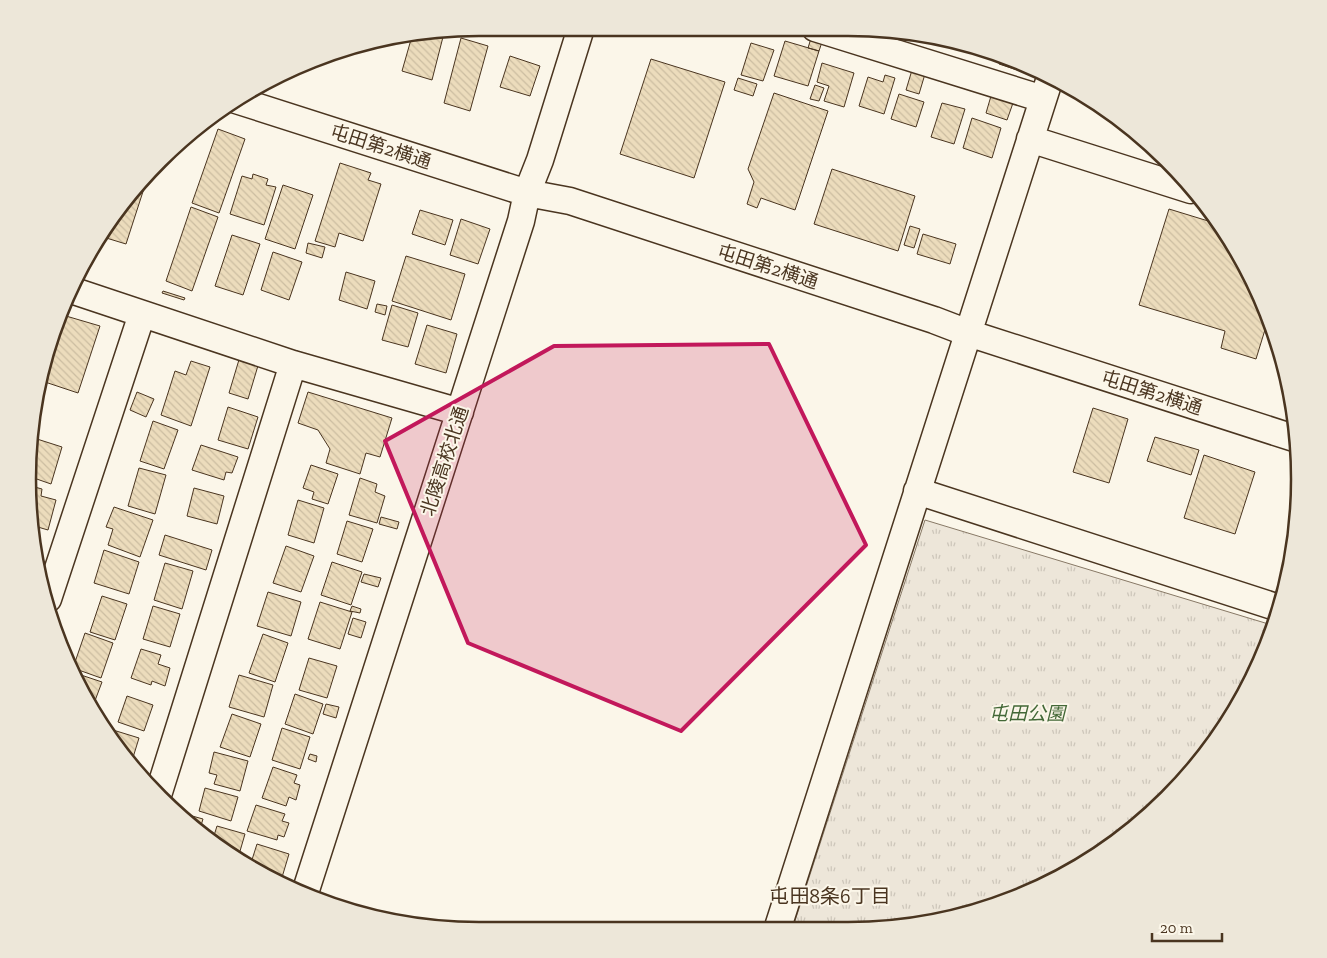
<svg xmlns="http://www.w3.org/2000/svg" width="1327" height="958" viewBox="0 0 1327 958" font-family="'Zilla Slab','Noto Sans JP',serif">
<defs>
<pattern id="park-tufts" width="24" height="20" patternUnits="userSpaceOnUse" patternTransform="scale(1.25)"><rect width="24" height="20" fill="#ede6d9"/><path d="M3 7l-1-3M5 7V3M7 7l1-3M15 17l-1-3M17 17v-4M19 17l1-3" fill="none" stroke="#cdc6ba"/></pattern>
<pattern id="building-back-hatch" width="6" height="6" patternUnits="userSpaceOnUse" patternTransform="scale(1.25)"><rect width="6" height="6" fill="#ecdcbc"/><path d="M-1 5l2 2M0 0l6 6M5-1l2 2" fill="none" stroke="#ccbda1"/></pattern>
</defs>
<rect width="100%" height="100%" fill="#fbf6e9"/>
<path fill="url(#park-tufts)" stroke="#887966" d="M925,520L1275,626L1239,704L1188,776L1123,837L1021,896L907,927H793Z"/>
<path fill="url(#building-back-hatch)" stroke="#4a3520" d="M497,28H526L523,36Z
M441,33H444L432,80L402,71L412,36Z
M812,35L823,39L819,51L808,48Z
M461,38L488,46L470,111L444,103Z
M785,41L819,51L808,86L774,76Z
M955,42L965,43L975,47L973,51L954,45Z
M751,43L774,50L763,81L741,75Z
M510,56L540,66L530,96L500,87Z
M651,59L725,82L694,178L620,154Z
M1000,59L1020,68V71L999,64Z
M822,63L854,73L844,107L824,101L829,86L817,82Z
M912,70L925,74L919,94L906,90Z
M885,75L895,78L884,114L859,106L868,77L883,82Z
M738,78L757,84L753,96L734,90Z
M815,85L824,88L819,101L810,99Z
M774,93L828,111L795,210L761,198L757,208L747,204L754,182L748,169Z
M899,94L924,102L916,127L891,119Z
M991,96L1013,103L1007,120L986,113Z
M942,103L965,109L954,144L931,137Z
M972,118L1001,128L992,158L963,148Z
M218,129L245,139L219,213L192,203Z
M340,163L371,173L368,180L381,184L363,241L339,233L335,247L315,241Z
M832,169L915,196L898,251L814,224Z
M149,173L126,244L103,237L139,182Z
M253,174L268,179L266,185L276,187L264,225L230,214L242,176L252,179Z
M283,185L313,195L295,249L265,239Z
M191,207L218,217L192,291L166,281Z
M1169,209L1218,224L1253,279L1268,320L1256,359L1221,348L1225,331L1139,305Z
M420,210L453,220L445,245L412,234Z
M461,219L490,229L478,264L450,255Z
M910,226L920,229L914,248L904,245Z
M923,234L956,244L950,264L917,254Z
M232,235L260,244L243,295L215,286Z
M308,243L325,247L322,258L306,253Z
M273,252L302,262L289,300L261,290Z
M406,256L465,274L451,320L392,301Z
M346,272L375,281L367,309L339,300Z
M163,291L185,298L184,300L162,293Z
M377,304L387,306L385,315L375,312Z
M392,305L418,313L408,347L382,340Z
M66,316L100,326L78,393L45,382Z
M427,325L457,334L446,373L415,364Z
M241,353L260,359L248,399L229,393Z
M191,361L210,367L191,426L161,415L175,371L186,375Z
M137,392L154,399L146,417L130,410Z
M308,392L392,418L380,457L366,453L360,474L326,463L330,449L318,430L298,423Z
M228,407L258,417L248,449L218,440Z
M1093,408L1128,419L1109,483L1073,472Z
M153,421L178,430L164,469L140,461Z
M1155,437L1199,450L1191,475L1147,461Z
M37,439L62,447L51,484L31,477V458Z
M201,445L238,457L232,473L226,472L224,480L192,470Z
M1204,455L1255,472L1235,534L1184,518Z
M311,465L338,474L328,504L312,499L314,492L303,488Z
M139,468L166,475L155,514L128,506Z
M360,478L377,484L375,492L385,496L377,523L349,515Z
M31,486L42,489L41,496L56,500L48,530L31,525Z
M194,488L224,496L217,524L187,516Z
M298,500L324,508L314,543L288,535Z
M114,507L153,520L140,557L108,545L113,529L106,527Z
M381,517L399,522L397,529L379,524Z
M347,521L373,529L362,562L337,554Z
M165,535L212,550L206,570L159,555Z
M286,546L314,556L301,592L273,583Z
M104,550L139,562L129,594L94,583Z
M332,562L362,572L351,605L321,595Z
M165,563L193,571L182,609L154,600Z
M364,574L381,578L378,587L361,582Z
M268,592L301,602L291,636L257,626Z
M102,596L127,604L115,640L90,632Z
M320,602L352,612L340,649L308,639Z
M153,606L180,614L170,647L143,639Z
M352,606L361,609L360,613L350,611Z
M353,618L366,622L361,638L348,634Z
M85,633L113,643L101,678L73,668Z
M263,634L288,643L275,682L249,673Z
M141,649L161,655L158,664L170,668L165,686L152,681L151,685L131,678Z
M309,658L337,666L327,698L299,690Z
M75,673L102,682L93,706L75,674Z
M239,675L273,685L264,717L229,707Z
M295,694L323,704L313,734L285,724Z
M127,696L153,705L144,731L118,722Z
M326,704L339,707L336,718L323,714Z
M232,714L261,724L250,757L220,747Z
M282,728L310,737L300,769L272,760Z
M113,730L139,738L131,764L121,754L111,736Z
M214,752L248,761L240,791L214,784L217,775L209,773Z
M310,754L317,756L316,762L308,759Z
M273,767L297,775L294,783L300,785L296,800L289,797L286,806L262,798Z
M205,788L238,797L231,821L199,811Z
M256,805L285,814L282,821L289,823L284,837L278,835L277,840L247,831Z
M185,814L203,819L199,832L184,817Z
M217,826L245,834L238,858L212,842Z
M257,844L289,854L280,884L250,866Z"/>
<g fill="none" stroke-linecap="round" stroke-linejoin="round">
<g stroke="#4a3520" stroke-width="29">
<path id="minor" d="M815,28L1043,99
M236,100L527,193L570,201L934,320L968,333L1297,439
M1030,139L1191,190
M71,290L293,364L460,412
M917,491L1279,608
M48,599L142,314
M159,792L293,364
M305,893L521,221L527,193L540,160L581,28
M778,927L1049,81"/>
</g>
<use href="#minor" stroke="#fbf6e9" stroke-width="26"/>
</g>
<path fill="#c2185b" fill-opacity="0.2" stroke="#c2185b" stroke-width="4" stroke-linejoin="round" d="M769,344L866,545L681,731L468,643L385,441L554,346Z"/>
<g text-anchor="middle" stroke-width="4" stroke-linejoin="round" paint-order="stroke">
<g font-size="19" fill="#4a3520" stroke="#fbf6e9">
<text transform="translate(381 146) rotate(18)" y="7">屯田第2横通</text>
<text transform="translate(768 266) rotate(18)" y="7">屯田第2横通</text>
<text transform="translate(1152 392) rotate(18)" y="7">屯田第2横通</text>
<text transform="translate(444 461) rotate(-72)" y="7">北陵高校北通</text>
</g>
<g font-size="19" font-style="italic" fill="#436837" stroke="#fbf6e9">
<text x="1027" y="720">屯田公園</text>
</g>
<g font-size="20" fill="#4a3520" stroke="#fbf6e9">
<text x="830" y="903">屯田8条6丁目</text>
</g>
</g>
<path d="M0 0H1327V958H0ZM479 36H848A443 443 0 0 1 1291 479V479A443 443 0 0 1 848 922H479A443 443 0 0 1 36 479V479A443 443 0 0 1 479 36Z" fill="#ede7d9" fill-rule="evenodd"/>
<path fill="none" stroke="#4a3520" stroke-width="2.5" d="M479 36H848A443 443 0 0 1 1291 479V479A443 443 0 0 1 848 922H479A443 443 0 0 1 36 479V479A443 443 0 0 1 479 36Z"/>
<path d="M1152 933v8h70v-8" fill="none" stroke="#4a3520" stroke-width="2.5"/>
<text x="1160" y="933" font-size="15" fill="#4a3520" stroke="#fbf6e9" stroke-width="4" paint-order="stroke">20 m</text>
</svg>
